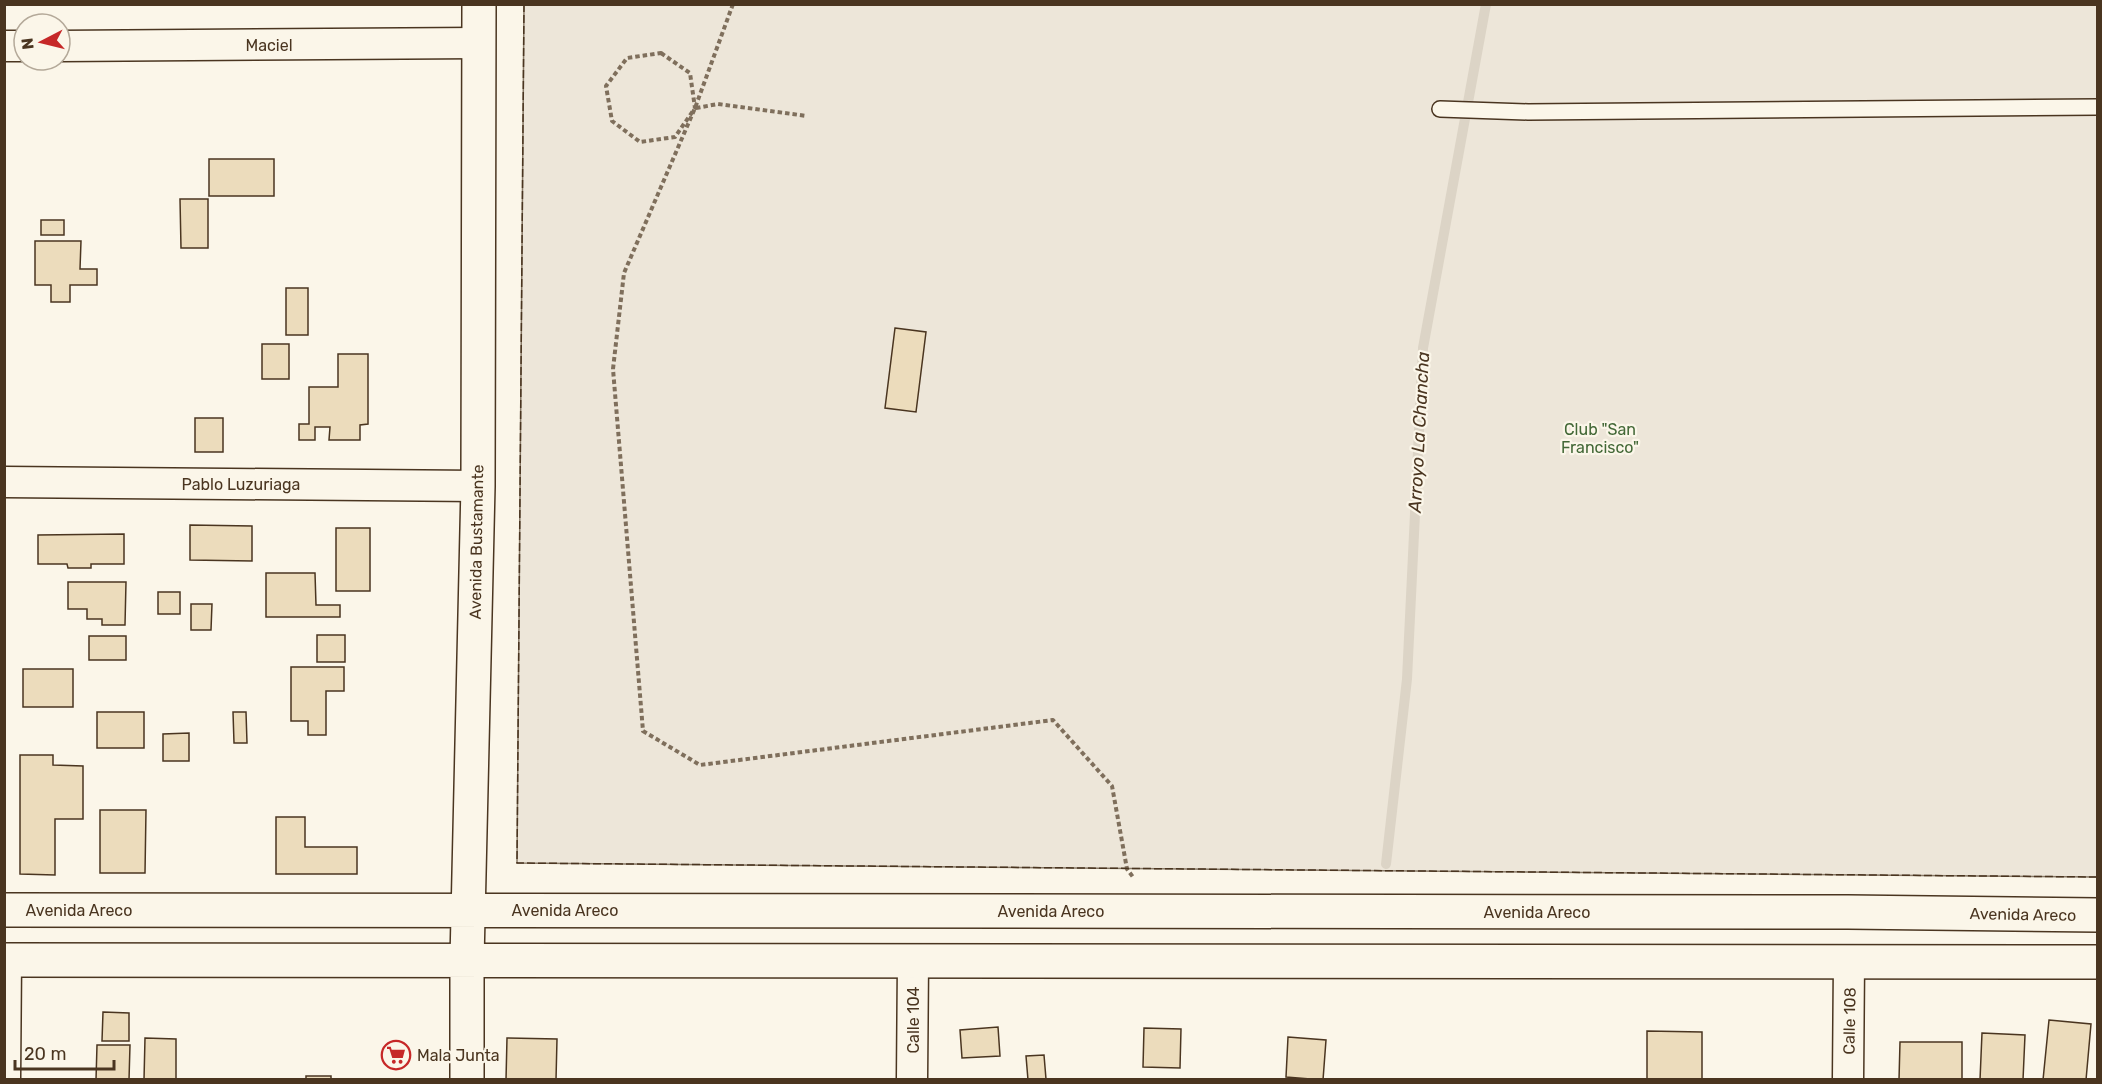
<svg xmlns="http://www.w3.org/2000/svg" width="2102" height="1084" viewBox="0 0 2102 1084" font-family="Rubik,sans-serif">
<rect width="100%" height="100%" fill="#fbf6e9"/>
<path fill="#ede6d9" stroke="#887966" stroke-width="1.5" d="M524,5H2097V877L517,863Z"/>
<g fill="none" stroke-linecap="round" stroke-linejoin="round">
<path stroke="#dcd4c6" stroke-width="10" d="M1386,864L1407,679L1423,348L1486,4"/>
</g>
<path fill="#ecdcbc" stroke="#4a3520" stroke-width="1.5" d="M209,159H274V196H209Z
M180,199H208V248H181Z
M41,220H64V235H41Z
M35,241H81L80,269H97V285H70V302H51V285H35Z
M286,288H308V335H286Z
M895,328L926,332L916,412L885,408Z
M262,344H289V379H262Z
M338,354H368V424L360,425V440H329L330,427H315V440H299V424H309V387H338Z
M195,418H223V452H195Z
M190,525L252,526V561L190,560Z
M336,528H370V591H336Z
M124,534V564H91V568H68L67,564H38V535Z
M266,573H315L316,605H340V617H266Z
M68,582H126L125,625H102V619H87V609H68Z
M158,592H180V614H158Z
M191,604H212L211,630H191Z
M317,635H345V662H317Z
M89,636H126V660H89Z
M291,667H344V691H326V735H308V721H291Z
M23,669H73V707H23Z
M97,712H144V748H97Z
M233,712H246L247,743H234Z
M189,733V761H163V734Z
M20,755H53V765L83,766V819H55V875L20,874Z
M100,810H146L145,873H100Z
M276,817H305V847H357V874H276Z
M103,1012L129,1013V1041H102Z
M2049,1020L2091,1024L2086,1080H2043Z
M998,1027L1000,1056L962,1058L960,1030Z
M1144,1028L1181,1029L1180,1068L1143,1067Z
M1647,1031L1702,1032V1080H1647Z
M1982,1033L2025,1035L2023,1080H1980Z
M1288,1037L1326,1040L1323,1080L1286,1077Z
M145,1038L176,1039V1080H144Z
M507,1038L557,1039L556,1080H506Z
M1900,1042H1962V1080H1899Z
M97,1045H130L129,1080H96Z
M1044,1055L1046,1079L1028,1080L1026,1056Z
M306,1076H331V1080H306Z"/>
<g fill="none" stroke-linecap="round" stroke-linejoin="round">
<g stroke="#4a3520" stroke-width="18">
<path id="service" d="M1440,109L1528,112L2098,107"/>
</g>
<g stroke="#4a3520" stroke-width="33">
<path id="minor" d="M4,46H24
M60,46L478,43
M4,482L478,486
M5,1080L6,960
M912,1080L913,961
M1848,1080L1849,962"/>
</g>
<g stroke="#4a3520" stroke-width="36">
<path id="secondary" d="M4,910L1848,912L2098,915
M4,960L2098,962
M467,1080V960L478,486L479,4"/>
</g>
<path stroke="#7f6f5c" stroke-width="4" stroke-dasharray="4.5 3" stroke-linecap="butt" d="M733,4L695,108L624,273L613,369L643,731L700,765L1053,720L1112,786L1127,869L1133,877
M661,53L690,73L695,108L675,137L640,142L612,121L606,86L627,58Z
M696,108L718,104L807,116"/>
<use href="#service" stroke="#fbf6e9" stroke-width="15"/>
<use href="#minor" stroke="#fbf6e9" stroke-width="30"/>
<use href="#secondary" stroke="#fbf6e9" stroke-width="33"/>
<path stroke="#4a3520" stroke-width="1.5" stroke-dasharray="8 3" stroke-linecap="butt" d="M524,4L517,863L2098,877"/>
</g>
<defs>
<g id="supermarket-ring" transform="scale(1.5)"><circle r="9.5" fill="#fbf6e9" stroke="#c62828" stroke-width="1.5"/><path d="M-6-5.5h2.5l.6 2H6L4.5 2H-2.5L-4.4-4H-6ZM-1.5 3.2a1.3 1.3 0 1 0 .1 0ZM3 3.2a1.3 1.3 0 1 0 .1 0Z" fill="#c62828"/></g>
</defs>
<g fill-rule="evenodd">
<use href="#supermarket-ring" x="396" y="1055"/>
</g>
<g text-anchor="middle" stroke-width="4.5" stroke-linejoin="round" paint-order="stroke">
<g font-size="16" fill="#4a3520" stroke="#fbf6e9">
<text x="269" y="51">Maciel</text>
<text x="241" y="490">Pablo Luzuriaga</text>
<text transform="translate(476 542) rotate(-89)" y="6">Avenida Bustamante</text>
<text x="79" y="916">Avenida Areco</text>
<text x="565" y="916">Avenida Areco</text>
<text x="1051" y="917">Avenida Areco</text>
<text x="1537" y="918">Avenida Areco</text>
<text transform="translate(2023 914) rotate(1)" y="6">Avenida Areco</text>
<text transform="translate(913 1020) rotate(-90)" y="6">Calle 104</text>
<text transform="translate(1849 1021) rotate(-89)" y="6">Calle 108</text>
</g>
<g font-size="16" fill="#436837" stroke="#fbf6e9">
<text x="1600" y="435">Club "San<tspan x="1600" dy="18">Francisco"</tspan></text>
</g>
<g font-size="16" fill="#4a3520" stroke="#fbf6e9" text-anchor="start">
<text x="417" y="1061">Mala Junta</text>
</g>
<g font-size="18" font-style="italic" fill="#4a3520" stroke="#fbf6e9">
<text transform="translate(1419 432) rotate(-87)" y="6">Arroyo La Chancha</text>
</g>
</g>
<rect width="2102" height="1084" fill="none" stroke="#4a3520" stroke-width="12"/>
<g transform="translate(42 42) rotate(263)"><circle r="28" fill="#fbf6e9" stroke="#b4a999" stroke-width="1.5"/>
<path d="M0-4.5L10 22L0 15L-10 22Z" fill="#c62828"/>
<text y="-9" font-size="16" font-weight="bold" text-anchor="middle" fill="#4a3520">N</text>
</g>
<path d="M15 1060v9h99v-9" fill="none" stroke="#4a3520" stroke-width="3"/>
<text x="24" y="1060" font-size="18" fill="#4a3520" stroke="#fbf6e9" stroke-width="4.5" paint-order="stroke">20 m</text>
</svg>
